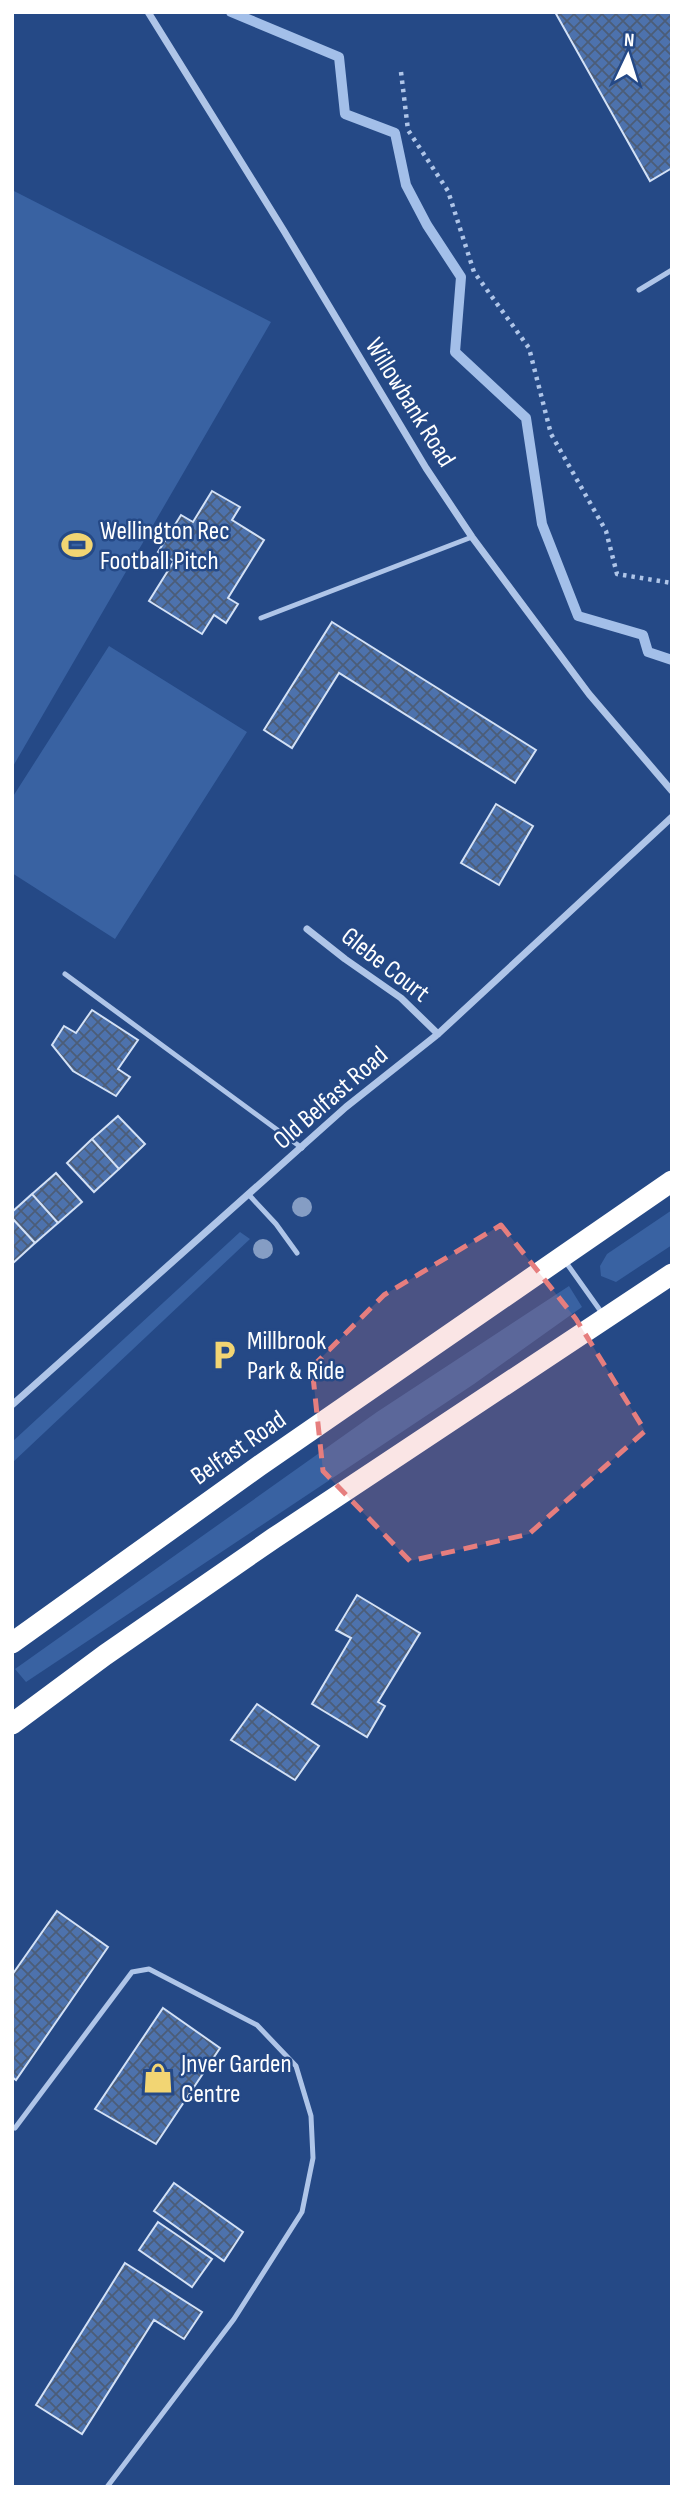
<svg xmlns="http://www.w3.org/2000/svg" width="684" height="2499" viewBox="0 0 684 2499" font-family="'Sofia Sans Condensed',sans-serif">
<defs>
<pattern id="building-cross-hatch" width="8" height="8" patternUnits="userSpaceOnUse" patternTransform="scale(1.75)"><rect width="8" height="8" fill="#4d72ad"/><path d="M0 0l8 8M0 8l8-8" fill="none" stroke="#4c5d78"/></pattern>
</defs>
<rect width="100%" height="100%" fill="#254986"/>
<path fill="#3962a2" d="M12,190L271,322L12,768Z
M109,646L247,732L115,939L12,873V798Z
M672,1210V1245L616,1282L601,1276L600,1266L607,1254Z
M240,1232L250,1239L12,1463V1442Z
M569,1286L582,1307L474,1384L26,1682L15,1669L377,1412Z"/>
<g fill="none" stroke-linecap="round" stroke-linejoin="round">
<path stroke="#a3bfe9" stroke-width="10" d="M231,12L339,57L345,114L395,133L406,185L427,225L461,277L455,352L526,418L542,524L578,616L643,635L648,652L672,660"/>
</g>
<path fill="url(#building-cross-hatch)" stroke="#d3e1f6" stroke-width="2" d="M555,12H672V168L650,181Z
M212,491L240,507L232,520L264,540L228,598L238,604L226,623L214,615L202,634L149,601L174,561L158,552L181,515L193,522Z
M332,622L536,750L515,783L339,673L292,748L264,730Z
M496,804L533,826L499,885L461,863Z
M92,1010L138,1040L118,1069L130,1077L116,1096L73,1071L52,1045L64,1026L76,1033Z
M118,1116L145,1144L119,1169L92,1139Z
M92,1139L119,1169L94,1192L67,1163Z
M56,1173L82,1202L58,1223L32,1194Z
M32,1194L58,1223L35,1243L12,1218V1212Z
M12,1218L35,1243L12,1264Z
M357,1595L420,1633L378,1702L385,1706L367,1737L312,1704L351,1638L336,1630Z
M257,1704L319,1746L295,1780L231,1740Z
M57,1911L108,1947L16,2080L12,2077V1975Z
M163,2008L220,2048L156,2144L95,2109Z
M174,2183L243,2232L224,2261L154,2211Z
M158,2222L212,2259L192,2287L139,2250Z
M125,2263L202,2312L184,2339L154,2320L82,2434L36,2405Z"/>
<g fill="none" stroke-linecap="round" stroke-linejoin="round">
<path stroke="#afc5e8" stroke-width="4.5" stroke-dasharray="3.5 5" stroke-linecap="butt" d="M401,72L408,130L448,191L474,272L529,348L551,434L606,531L617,574L672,583"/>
<path stroke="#afc5e8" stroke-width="5" d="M639,290L672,270
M261,618L472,537
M65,974L302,1148
M250,1196L276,1224L297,1253
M565,1261L602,1313
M15,2128L132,1972L149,1969L257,2025L296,2066L311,2116L313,2158L302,2212L234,2319L107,2487"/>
<path stroke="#afc5e8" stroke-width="7" d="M148,12L284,231L426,468L472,537L589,694L672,791
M307,929L345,959L401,998L438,1034
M12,1405L346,1107L438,1034L672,817"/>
<path stroke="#fff" stroke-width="21" d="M12,1643L259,1466L672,1181
M12,1724L105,1655L274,1538L672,1274"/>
</g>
<g fill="#859dc4">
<circle cx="302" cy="1207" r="10"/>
<circle cx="263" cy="1249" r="10"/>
</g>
<path fill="#e67e7e" fill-opacity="0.2" stroke="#e67e7e" stroke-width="5" stroke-dasharray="14 9" stroke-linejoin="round" d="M501,1225L576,1319L645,1431L529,1534L410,1561L323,1471L312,1367L384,1295Z"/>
<defs>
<g id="stadium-bare" transform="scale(2.415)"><path d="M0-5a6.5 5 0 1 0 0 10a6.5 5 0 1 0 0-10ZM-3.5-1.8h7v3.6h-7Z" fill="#f2d573" stroke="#254986" stroke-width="2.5" paint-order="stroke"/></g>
<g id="parking-bare" transform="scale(2.415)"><path d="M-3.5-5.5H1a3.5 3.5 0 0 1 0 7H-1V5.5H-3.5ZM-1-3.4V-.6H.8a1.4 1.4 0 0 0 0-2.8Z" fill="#f2d573" stroke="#254986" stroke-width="2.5" paint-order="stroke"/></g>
<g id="shop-bare" transform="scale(2.415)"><path d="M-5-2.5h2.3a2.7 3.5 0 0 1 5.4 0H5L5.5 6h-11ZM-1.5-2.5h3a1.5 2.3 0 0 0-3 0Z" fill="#f2d573" stroke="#254986" stroke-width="2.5" paint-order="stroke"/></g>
</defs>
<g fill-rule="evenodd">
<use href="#stadium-bare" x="77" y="545"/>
<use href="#parking-bare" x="224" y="1355"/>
<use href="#shop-bare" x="158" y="2078"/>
</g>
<g text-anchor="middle" stroke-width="5" stroke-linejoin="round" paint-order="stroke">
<g font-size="26" fill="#fff" stroke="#254986">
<text transform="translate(411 402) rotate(58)" y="9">Willowbank Road</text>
<text transform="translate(386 964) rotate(38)" y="9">Glebe Court</text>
<text transform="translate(330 1097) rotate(-41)" y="9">Old Belfast Road</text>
<text transform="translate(238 1447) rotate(-35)" y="9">Belfast Road</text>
</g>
<g font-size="26" fill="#fff" stroke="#254986" text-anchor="start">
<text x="100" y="539">Wellington Rec<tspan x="100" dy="30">Football Pitch</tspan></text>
<text x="247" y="1349">Millbrook<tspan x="247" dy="30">Park &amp; Ride</tspan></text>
<text x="181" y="2072">Jnver Garden<tspan x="181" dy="30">Centre</tspan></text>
</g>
</g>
<rect width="684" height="2499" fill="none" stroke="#ffffff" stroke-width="28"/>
<g transform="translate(628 56) rotate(4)" stroke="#254986" stroke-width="5" paint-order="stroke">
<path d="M0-5L12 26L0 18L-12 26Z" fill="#ffffff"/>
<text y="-10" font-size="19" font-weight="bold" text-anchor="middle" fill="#ffffff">N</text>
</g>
</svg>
